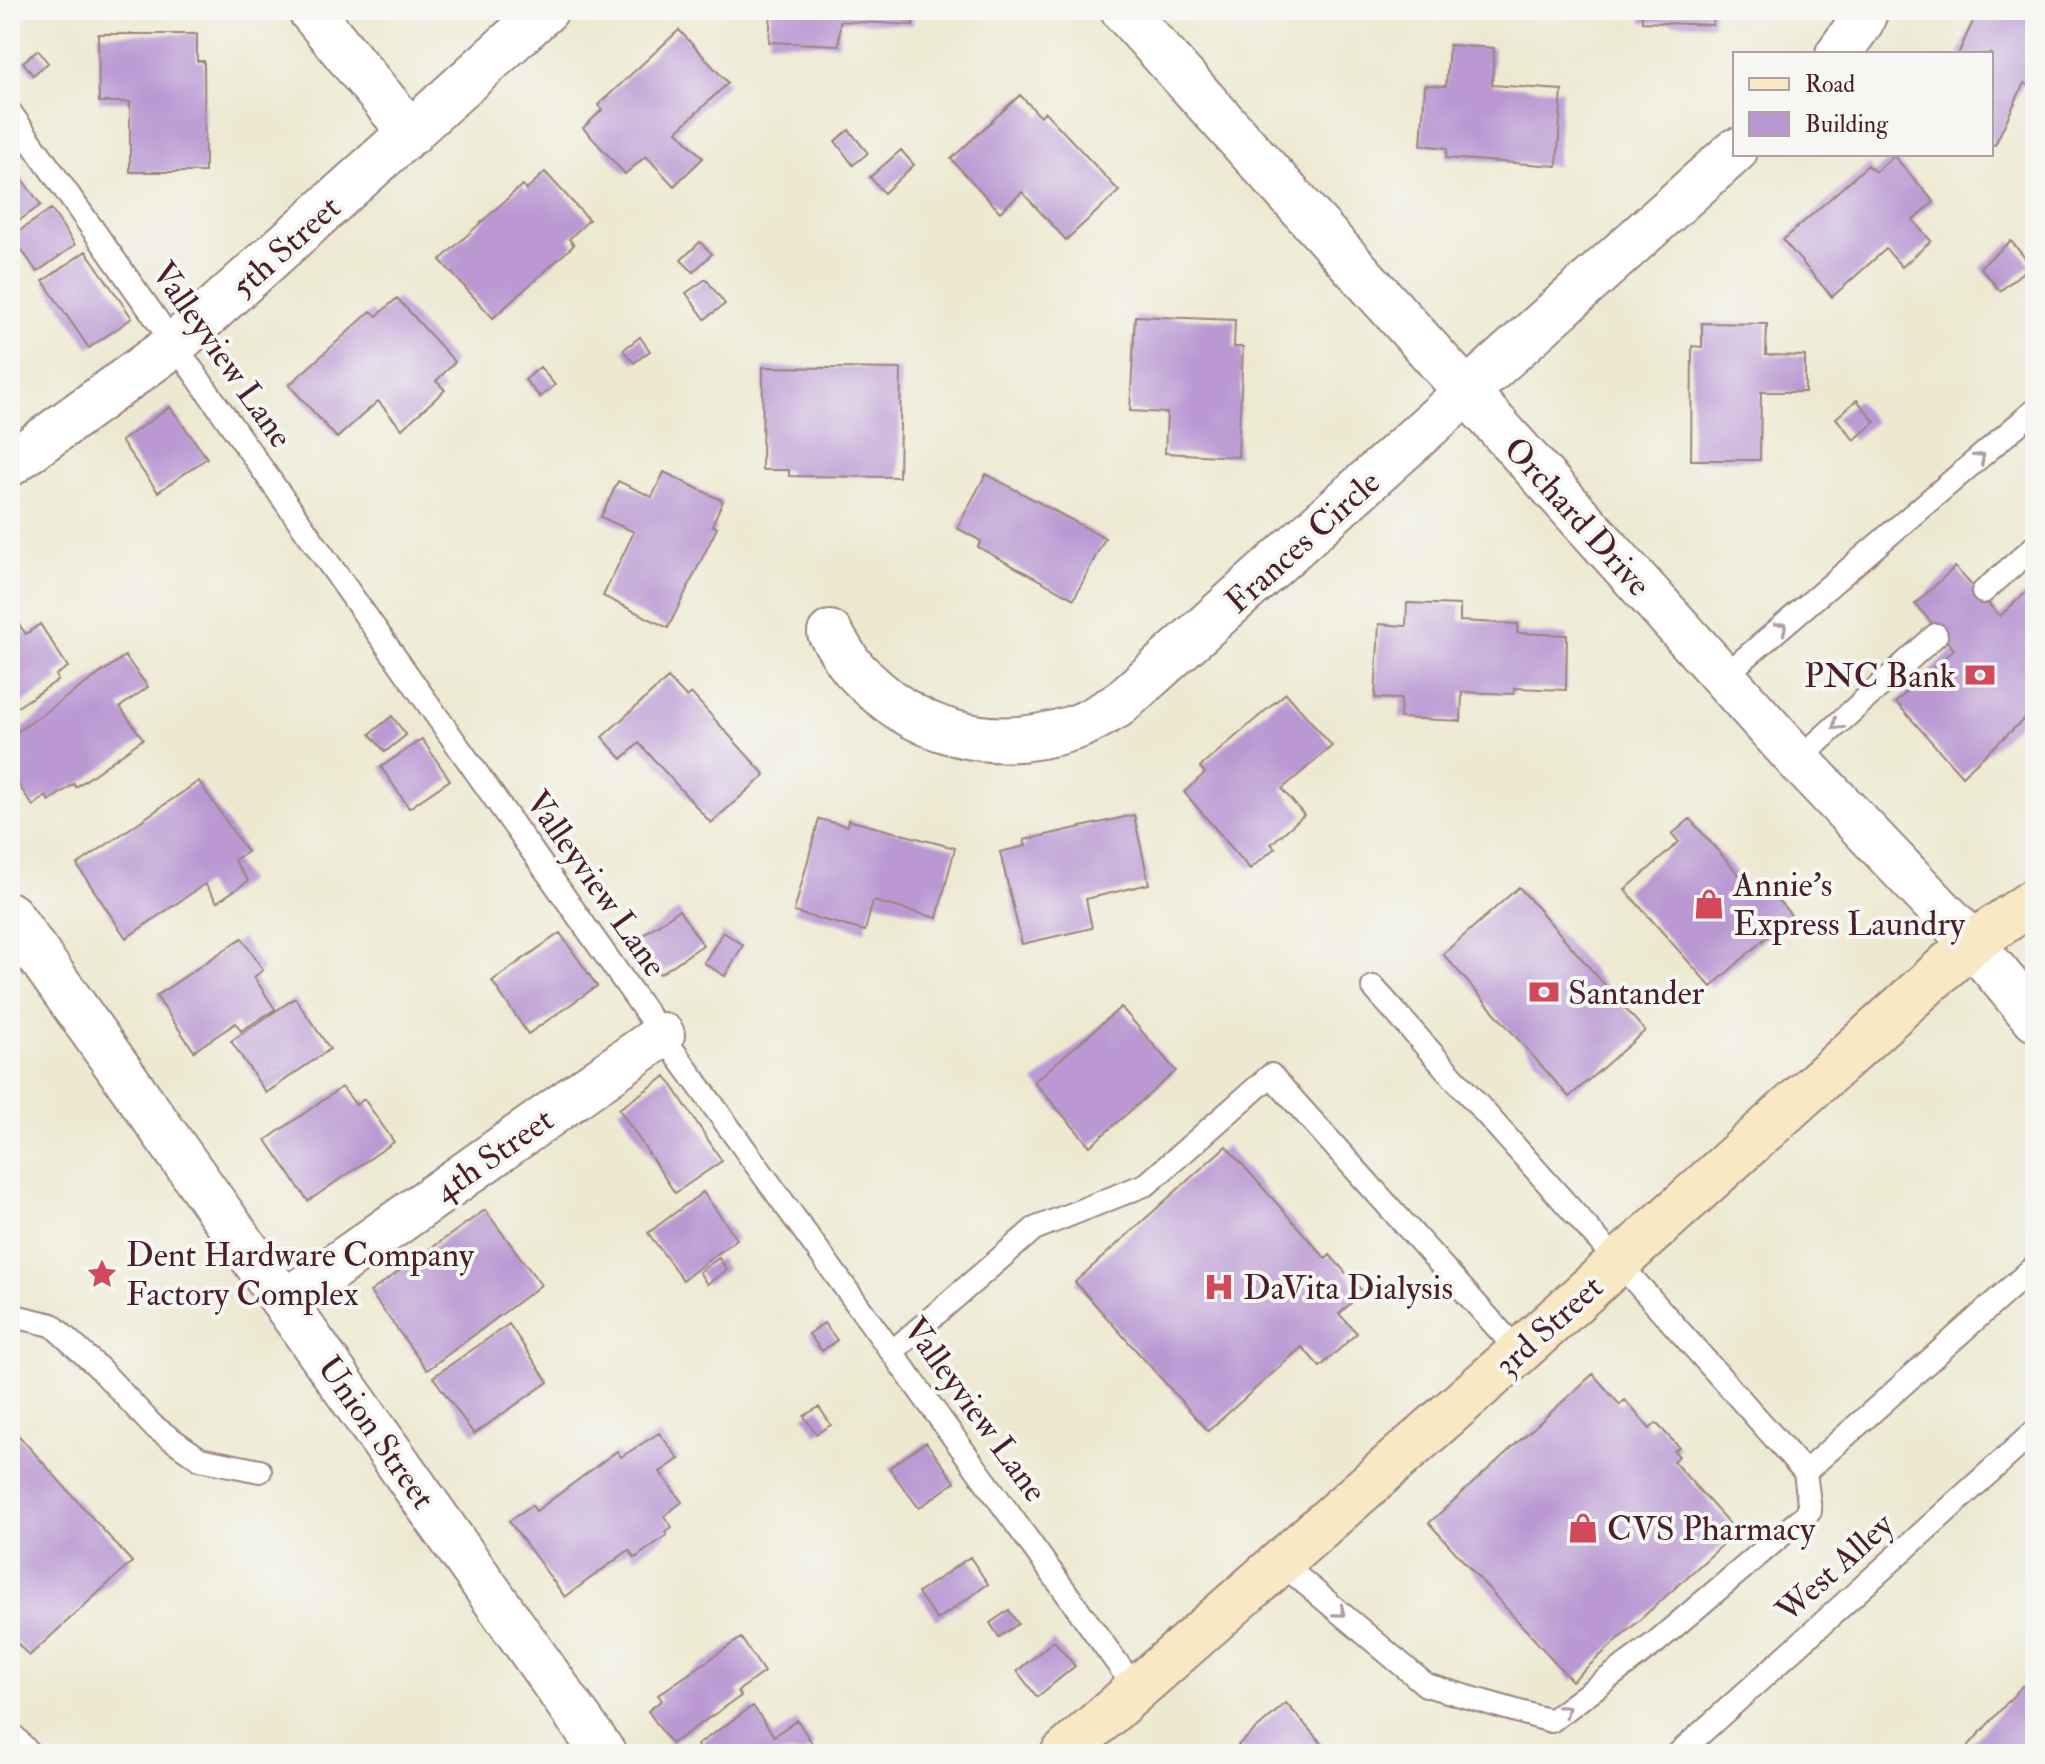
<svg xmlns="http://www.w3.org/2000/svg" width="2045" height="1764" viewBox="0 0 2045 1764" font-family="'IM FELL Double Pica',serif">
<rect width="100%" height="100%" fill="#f6f6f2"/>
<filter id="ink" filterUnits="userSpaceOnUse"><feTurbulence type="fractalNoise" baseFrequency=".0125" numOctaves="2"/><feDisplacementMap in="SourceGraphic" scale="16" xChannelSelector="R" yChannelSelector="G"/><feConvolveMatrix kernelMatrix="1 2 1 2 8 2 1 2 1" color-interpolation-filters="sRGB"/></filter>
<filter id="wash" filterUnits="userSpaceOnUse"><feTurbulence type="fractalNoise" baseFrequency=".006" numOctaves="4" result="noise"/><feDisplacementMap in="SourceGraphic" scale="32" xChannelSelector="R" yChannelSelector="G"/><feGaussianBlur stdDeviation="1.8" result="paint"/><feColorMatrix in="noise" values="0 0 0 0 0 0 0 0 0 0 0 0 0 0 0 0 0 1.4 0 .05"/><feComposite in="paint" operator="in"/></filter>
<g filter="url(#wash)">
<rect width="100%" height="100%" fill="#ede9d1"/>
<g id="blocks">
<path fill="#ba99d3" d="M771,10H913V25L840,21L839,45L769,42Z
M1642,10H1714L1713,25L1642,22Z
M1978,10H2035V88L2024,83L1995,145L1991,144V54H1958Z
M679,30L728,83L677,131L703,158L674,186L646,156L625,174L583,128L602,110L598,105Z
M98,34H197V61H204L205,172H130V102H99Z
M1449,45L1494,48L1492,85L1562,90L1557,166L1446,158L1447,148L1421,145L1425,85L1446,86Z
M38,50L48,63L33,75L23,62Z
M1020,95L1040,116L1045,112L1119,191L1066,240L1022,192L1000,212L951,159Z
M849,130L868,153L853,165L835,141Z
M901,150L914,165L884,193L870,177Z
M1894,156L1934,202L1913,220L1931,241L1902,267L1886,249L1832,297L1783,240L1868,165L1875,172Z
M545,172L589,220L569,239L574,245L493,318L440,260L522,185L526,190Z
M22,179L41,205L10,227V188Z
M51,209L75,245L37,272L12,236Z
M2011,241L2031,265L2000,291L1980,267Z
M700,242L712,254L693,272L681,260Z
M86,251L132,318L89,348L43,281Z
M706,279L725,304L705,319L686,293Z
M397,298L455,362L436,381L445,390L402,429L378,401L337,438L289,385L371,311L377,316Z
M1135,316L1235,320L1234,347H1243L1238,457L1165,453L1167,413L1130,411Z
M1702,323L1767,324L1766,355L1805,356V392H1761L1760,460H1691L1692,346L1702,347Z
M640,337L650,351L634,363L623,350Z
M540,367L555,385L540,397L525,380Z
M763,367L901,369L899,477L789,476V470H762Z
M1857,400L1875,422L1854,440L1836,418Z
M170,407L207,458L158,492L121,441Z
M664,472L723,501L712,525L717,528L668,628L603,596L634,532L601,517L618,481L652,497Z
M986,474L1105,538L1074,599L978,547L981,541L957,528Z
M1955,567L2000,616L2035,584V709L1962,776L1896,702L1954,649L1915,604Z
M1407,603L1460,605V621L1518,624L1517,633L1567,635L1566,690L1514,688V694L1462,692L1461,721L1400,718L1401,699L1375,698L1379,624L1406,626Z
M15,619L26,634L40,624L68,667L56,675L58,680L10,712V622Z
M125,656L148,687L120,707L143,739L76,787L74,784L49,801L46,796L33,806L16,781L12,784L10,780V737Z
M668,678L686,697L691,693L765,775L711,823L639,743L622,759L602,737Z
M1286,693L1332,746L1282,789L1304,815L1271,844L1275,848L1250,869L1184,792L1205,773L1200,767Z
M392,716L406,735L385,752L370,734Z
M422,739L450,780L409,808L381,767Z
M199,781L247,852L234,860L248,881L217,902L205,884L126,938L77,865Z
M1134,815L1149,884L1086,899L1092,928L1022,944L1000,852L1026,846L1024,840Z
M819,819L847,826L848,820L955,848L937,918L873,901L865,931L794,912Z
M1690,819L1755,893L1764,884L1791,915L1711,987L1625,890L1679,842L1672,834Z
M1519,887L1645,1031L1569,1097L1443,954Z
M679,910L703,945L660,974L636,940Z
M723,932L743,945L725,976L704,963Z
M560,933L597,986L528,1034L492,981Z
M242,938L263,970L254,977L275,1009L241,1031L236,1023L194,1051L156,996Z
M295,998L330,1049L266,1093L231,1041Z
M1121,1007L1176,1071L1090,1146L1034,1082Z
M666,1076L722,1161L675,1193L619,1109Z
M342,1087L356,1105L364,1099L394,1142L308,1201L266,1140Z
M1226,1146L1326,1259L1330,1255L1363,1292L1339,1314L1357,1333L1320,1367L1302,1347L1208,1431L1075,1282Z
M703,1192L737,1239L683,1280L648,1233Z
M485,1210L541,1285L427,1370L370,1292Z
M719,1258L727,1270L707,1284L699,1272Z
M824,1323L837,1340L822,1351L809,1334Z
M509,1324L548,1382L474,1434L433,1377Z
M1593,1374L1620,1405L1625,1400L1650,1429L1656,1423L1679,1447L1674,1451L1679,1456L1673,1461L1737,1532L1572,1681L1429,1523Z
M819,1407L831,1425L816,1434L804,1416Z
M10,1426L132,1562L29,1656L10,1635Z
M659,1433L679,1459L660,1472L682,1502L664,1516L672,1527L665,1532L667,1535L635,1558L629,1550L565,1597L509,1521L532,1505L536,1511L617,1451L621,1457Z
M926,1442L955,1482L919,1508L889,1468Z
M970,1557L988,1584L937,1620L918,1593Z
M1009,1610L1018,1624L999,1637L990,1623Z
M741,1638L764,1672L738,1691L741,1696L671,1744L648,1711L662,1700L658,1695Z
M1054,1641L1075,1666L1037,1697L1017,1671Z
M2022,1686L2035,1696V1754H1961Z
M1286,1703L1331,1754H1246L1238,1745Z
M753,1706L774,1736L797,1720L814,1746L803,1754H694L700,1750L697,1745Z"/>
</g>
</g>
<g filter="url(#ink)">
<use href="#blocks" fill-opacity="0" stroke="#9c847e" stroke-width="2"/>
<g fill="none" stroke-linecap="round" stroke-linejoin="round">
<g stroke="#9c847e" stroke-width="26">
<path id="lane" d="M10,112L662,1035L1136,1689
M1983,592L2035,546
M1723,677L2035,410
M1798,760L1936,635
M1373,987L1805,1472L2035,1266
M10,1315L52,1325L100,1369L153,1426L200,1459L260,1471
M892,1352L1034,1229L1147,1184L1271,1075L1519,1352
M1280,1562L1426,1685L1551,1721L1655,1643L1810,1511L1805,1472
M10,1732L30,1754
M1678,1754L2035,1431"/>
</g>
<g stroke="#9c847e" stroke-width="48">
<path id="street" d="M310,10L411,133
M1123,10L1798,760L1972,943L2035,1019
M1838,54L1861,22L1866,10
M10,464L175,344L546,10
M830,633C838,645 845,659 854,669C913,734 990,755 1073,728C1088,724 1103,713 1117,706L1735,151
M10,915L604,1754
M285,1302L662,1035"/>
</g>
<g stroke="#9c847e" stroke-width="48">
<path id="secondary" d="M1063,1754L1519,1352L1972,943L2035,900"/>
</g>
<use href="#lane" stroke="#fff" stroke-width="22"/>
<use href="#street" stroke="#fff" stroke-width="44"/>
<use href="#secondary" stroke="#f8e8c3" stroke-width="44"/>
</g>
<defs><path id="oneway-chevron" d="M-2-3.5L2.5 0L-2 3.5" fill="none" stroke-width="1.6" stroke-linecap="round" stroke-linejoin="round" transform="scale(2)"/></defs>
<g stroke="#ae9aa0">
<use href="#oneway-chevron" transform="translate(1980 458) rotate(-41)"/>
<use href="#oneway-chevron" transform="translate(1782 627) rotate(-40)"/>
<use href="#oneway-chevron" transform="translate(1837 725) rotate(138)"/>
<use href="#oneway-chevron" transform="translate(1340 1612) rotate(40)"/>
<use href="#oneway-chevron" transform="translate(1565 1710) rotate(-37)"/>
</g>
</g>
<defs>
<g id="bank-bare" transform="scale(2.4)"><path d="M-6-4H6V4H-6ZM0-2.3a2.3 2.3 0 1 0 0 4.6a2.3 2.3 0 1 0 0-4.6Z" fill="#d1495b" stroke="#f6f6f2" stroke-width="2.5" paint-order="stroke"/></g>
<g id="shop-bare" transform="scale(2.4)"><path d="M-5-2.5h2.3a2.7 3.5 0 0 1 5.4 0H5L5.5 6h-11ZM-1.5-2.5h3a1.5 2.3 0 0 0-3 0Z" fill="#d1495b" stroke="#f6f6f2" stroke-width="2.5" paint-order="stroke"/></g>
<g id="sight-bare" transform="scale(2.4)"><path d="M0-6L1.8-2.2L6-1.7L2.9 1.2L3.7 5.4L0 3.3L-3.7 5.4L-2.9 1.2L-6-1.7L-1.8-2.2Z" fill="#d1495b" stroke="#f6f6f2" stroke-width="2.5" paint-order="stroke"/></g>
<g id="hospital-bare" transform="scale(2.4)"><path d="M-5-5h3v3.5h4V-5h3V5h-3V1.5h-4V5h-3Z" fill="#d1495b" stroke="#f6f6f2" stroke-width="2.5" paint-order="stroke"/></g>
</defs>
<g fill-rule="evenodd">
<use href="#bank-bare" x="1980" y="675"/>
<use href="#shop-bare" x="1709" y="904"/>
<use href="#bank-bare" x="1544" y="992"/>
<use href="#sight-bare" x="102" y="1274"/>
<use href="#hospital-bare" x="1219" y="1287"/>
<use href="#shop-bare" x="1583" y="1528"/>
</g>
<g text-anchor="middle" stroke-width="8" stroke-linejoin="round" paint-order="stroke">
<g font-size="34" fill="#4a1f2b" stroke="#f6f6f2">
<text transform="translate(285 246) rotate(-42)" y="12">5th Street</text>
<text transform="translate(223 354) rotate(55)" y="12">Valleyview Lane</text>
<text transform="translate(1578 516) rotate(48)" y="12">Orchard Drive</text>
<text transform="translate(1302 541) rotate(-42)" y="12">Frances Circle</text>
<text transform="translate(597 883) rotate(55)" y="12">Valleyview Lane</text>
<text transform="translate(493 1154) rotate(-35)" y="12">4th Street</text>
<text transform="translate(1548 1325) rotate(-42)" y="12">3rd Street</text>
<text transform="translate(976 1409) rotate(54)" y="12">Valleyview Lane</text>
<text transform="translate(377 1432) rotate(55)" y="12">Union Street</text>
<text transform="translate(1834 1567) rotate(-42)" y="12">West Alley</text>
</g>
<g font-size="34" fill="#4a1f2b" stroke="#f6f6f2" text-anchor="start">
<text x="1956" y="687" text-anchor="end">PNC Bank</text>
<text x="1733" y="896">Annie's<tspan x="1733" dy="39">Express Laundry</tspan></text>
<text x="1568" y="1004">Santander</text>
<text x="126" y="1266">Dent Hardware Company<tspan x="126" dy="39">Factory Complex</tspan></text>
<text x="1243" y="1299">DaVita Dialysis</text>
<text x="1607" y="1540">CVS Pharmacy</text>
</g>
</g>
<rect width="2045" height="1764" fill="none" stroke="#f6f6f2" stroke-width="40"/>
<rect x="1733" y="52" width="260" height="104" fill="#f6f6f2" stroke="#b1a0a2" stroke-width="2"/>
<rect x="1749" y="78" width="40" height="12" fill="#f8e8c3" stroke="#b1a0a2" stroke-width="2"/>
<text x="1805" y="92" font-size="24" fill="#4a1f2b">Road</text>
<rect x="1749" y="112" width="40" height="24" fill="#ba99d3" stroke="#b1a0a2" stroke-width="2"/>
<text x="1805" y="132" font-size="24" fill="#4a1f2b">Building</text>
</svg>
